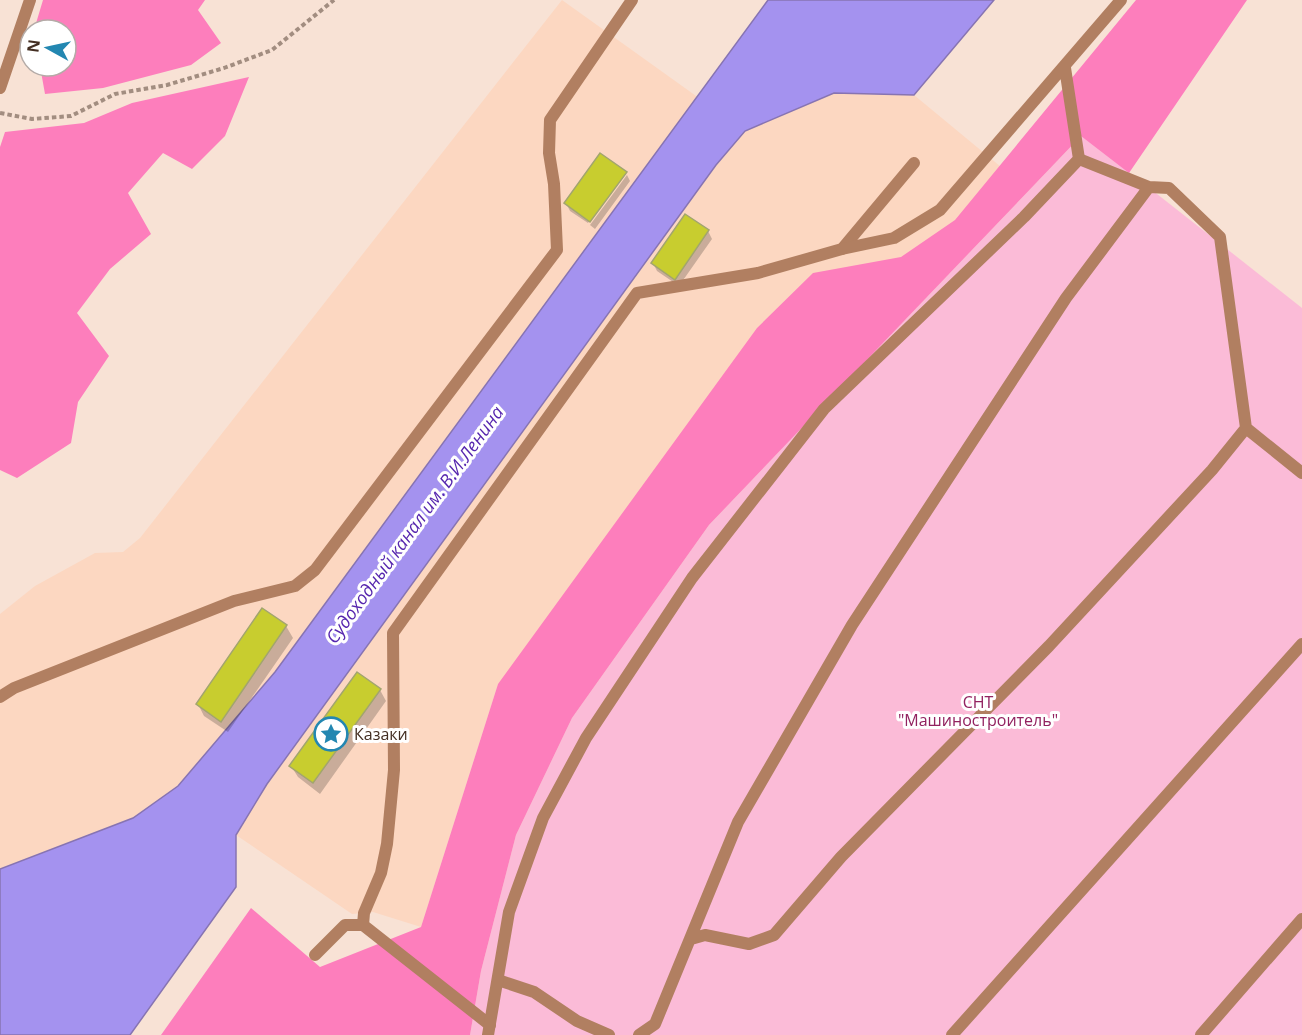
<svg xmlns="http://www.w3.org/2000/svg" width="1302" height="1035" viewBox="0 0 1302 1035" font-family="'Open Sans',sans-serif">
<rect width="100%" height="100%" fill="#f8e2d5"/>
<path fill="#fcd7c1" d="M562,0L745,131L834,93L914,95L1029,190L498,684L421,927L373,912L352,914L236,835L178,787L133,818L0,869V614L35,586L95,553L123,552L140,538Z"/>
<path fill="#fbbbd7" d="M1082,135L1302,308V1035H470L481,971L516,835L572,718L709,525Z"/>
<path fill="#fd7ebc" d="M43,0H205L198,10L221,43L191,65L103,88L45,94L40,66H66V30H34Z
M1136,0H1247L1129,173L1081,136L709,525L572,718L516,835L481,971L470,1035H161L251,908L320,967L421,927L498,684L757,328L813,273L901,257L955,220Z
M249,77L225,136L192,169L163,153L128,193L151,234L110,269L77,313L109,356L78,402L71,443L17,478L0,470V147L5,132L84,123L132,103Z"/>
<path fill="#a492ef" stroke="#8774b2" stroke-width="1.5" d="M768,0H994L914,95L834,93L745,131L716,165L267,784L236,835V887L130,1035H0V869L133,818L178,786L275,672Z"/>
<path fill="#0003" d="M601,155L626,174L588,223L570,211L566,203Z
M627,175L630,181L595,229L590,225Z
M708,231L712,239L679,286L657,271L653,263Z
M286,626L293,638L228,732L204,716L198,704Z
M380,690L386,701L320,794L298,777L291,766Z"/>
<path fill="#c8cd2f" stroke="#a2a56e" stroke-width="1.5" d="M600,153L627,172L590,222L564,203Z
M685,214L709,230L675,280L651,263Z
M262,608L287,625L221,722L196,704Z
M357,672L381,689L313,783L289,766Z"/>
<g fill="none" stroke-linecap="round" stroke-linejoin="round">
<path stroke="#a28d80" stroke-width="4" stroke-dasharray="4.5 3" stroke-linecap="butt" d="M0,113L32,119L71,116L115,94L167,85L224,68L272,50L334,0"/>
<path stroke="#b17f61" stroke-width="12" d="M1079,159L1149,187
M1246,428L1302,473
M0,697L14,688L234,601L295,586L315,570L557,250L554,184L549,153L550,120L632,0
M363,925L364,913L381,873L387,844L394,770L393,633L637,293L758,273L842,249L914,163
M315,955L345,925H363L490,1025
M498,980L534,992L577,1021L609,1035
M639,1035L655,1024L738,822L852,625L1066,298L1149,187L1169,188L1220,237L1246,428L1212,470L1049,646L841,857L774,935L749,944L705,935L691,939
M952,1035L1302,644
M1201,1035L1302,919"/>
<path stroke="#b17f61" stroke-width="12" d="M0,88L30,0
M842,249L894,238L940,210L1121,0
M488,1035L509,912L543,818L586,738L692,578L824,409L1024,217L1079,159L1065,68"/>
</g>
<defs>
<g id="sight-ring" transform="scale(1.725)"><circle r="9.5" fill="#fff" stroke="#2387b1" stroke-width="1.5"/><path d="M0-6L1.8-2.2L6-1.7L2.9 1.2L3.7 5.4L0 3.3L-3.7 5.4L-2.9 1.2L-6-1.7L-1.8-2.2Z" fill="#2387b1"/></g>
</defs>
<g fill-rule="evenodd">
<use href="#sight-ring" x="331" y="734"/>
</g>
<g text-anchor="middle" stroke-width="6" stroke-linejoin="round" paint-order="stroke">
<g font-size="16" fill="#922260" stroke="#fff">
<text x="978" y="708">СНТ<tspan x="978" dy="18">"Машиностроитель"</tspan></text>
</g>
<g font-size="16" fill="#432e22" stroke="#fff" text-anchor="start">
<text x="354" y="740">Казаки</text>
</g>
<g font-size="18" font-style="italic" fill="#5626ae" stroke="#fff">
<text transform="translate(415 525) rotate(-54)" y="6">Судоходный канал им. В.И.Ленина</text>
</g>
</g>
<g transform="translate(48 48) rotate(278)"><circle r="28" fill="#ffffff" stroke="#b4aba7" stroke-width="1.5"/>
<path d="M0-4.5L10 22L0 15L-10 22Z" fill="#2387b1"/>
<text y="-9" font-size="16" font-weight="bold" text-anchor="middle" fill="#432e22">N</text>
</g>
</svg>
